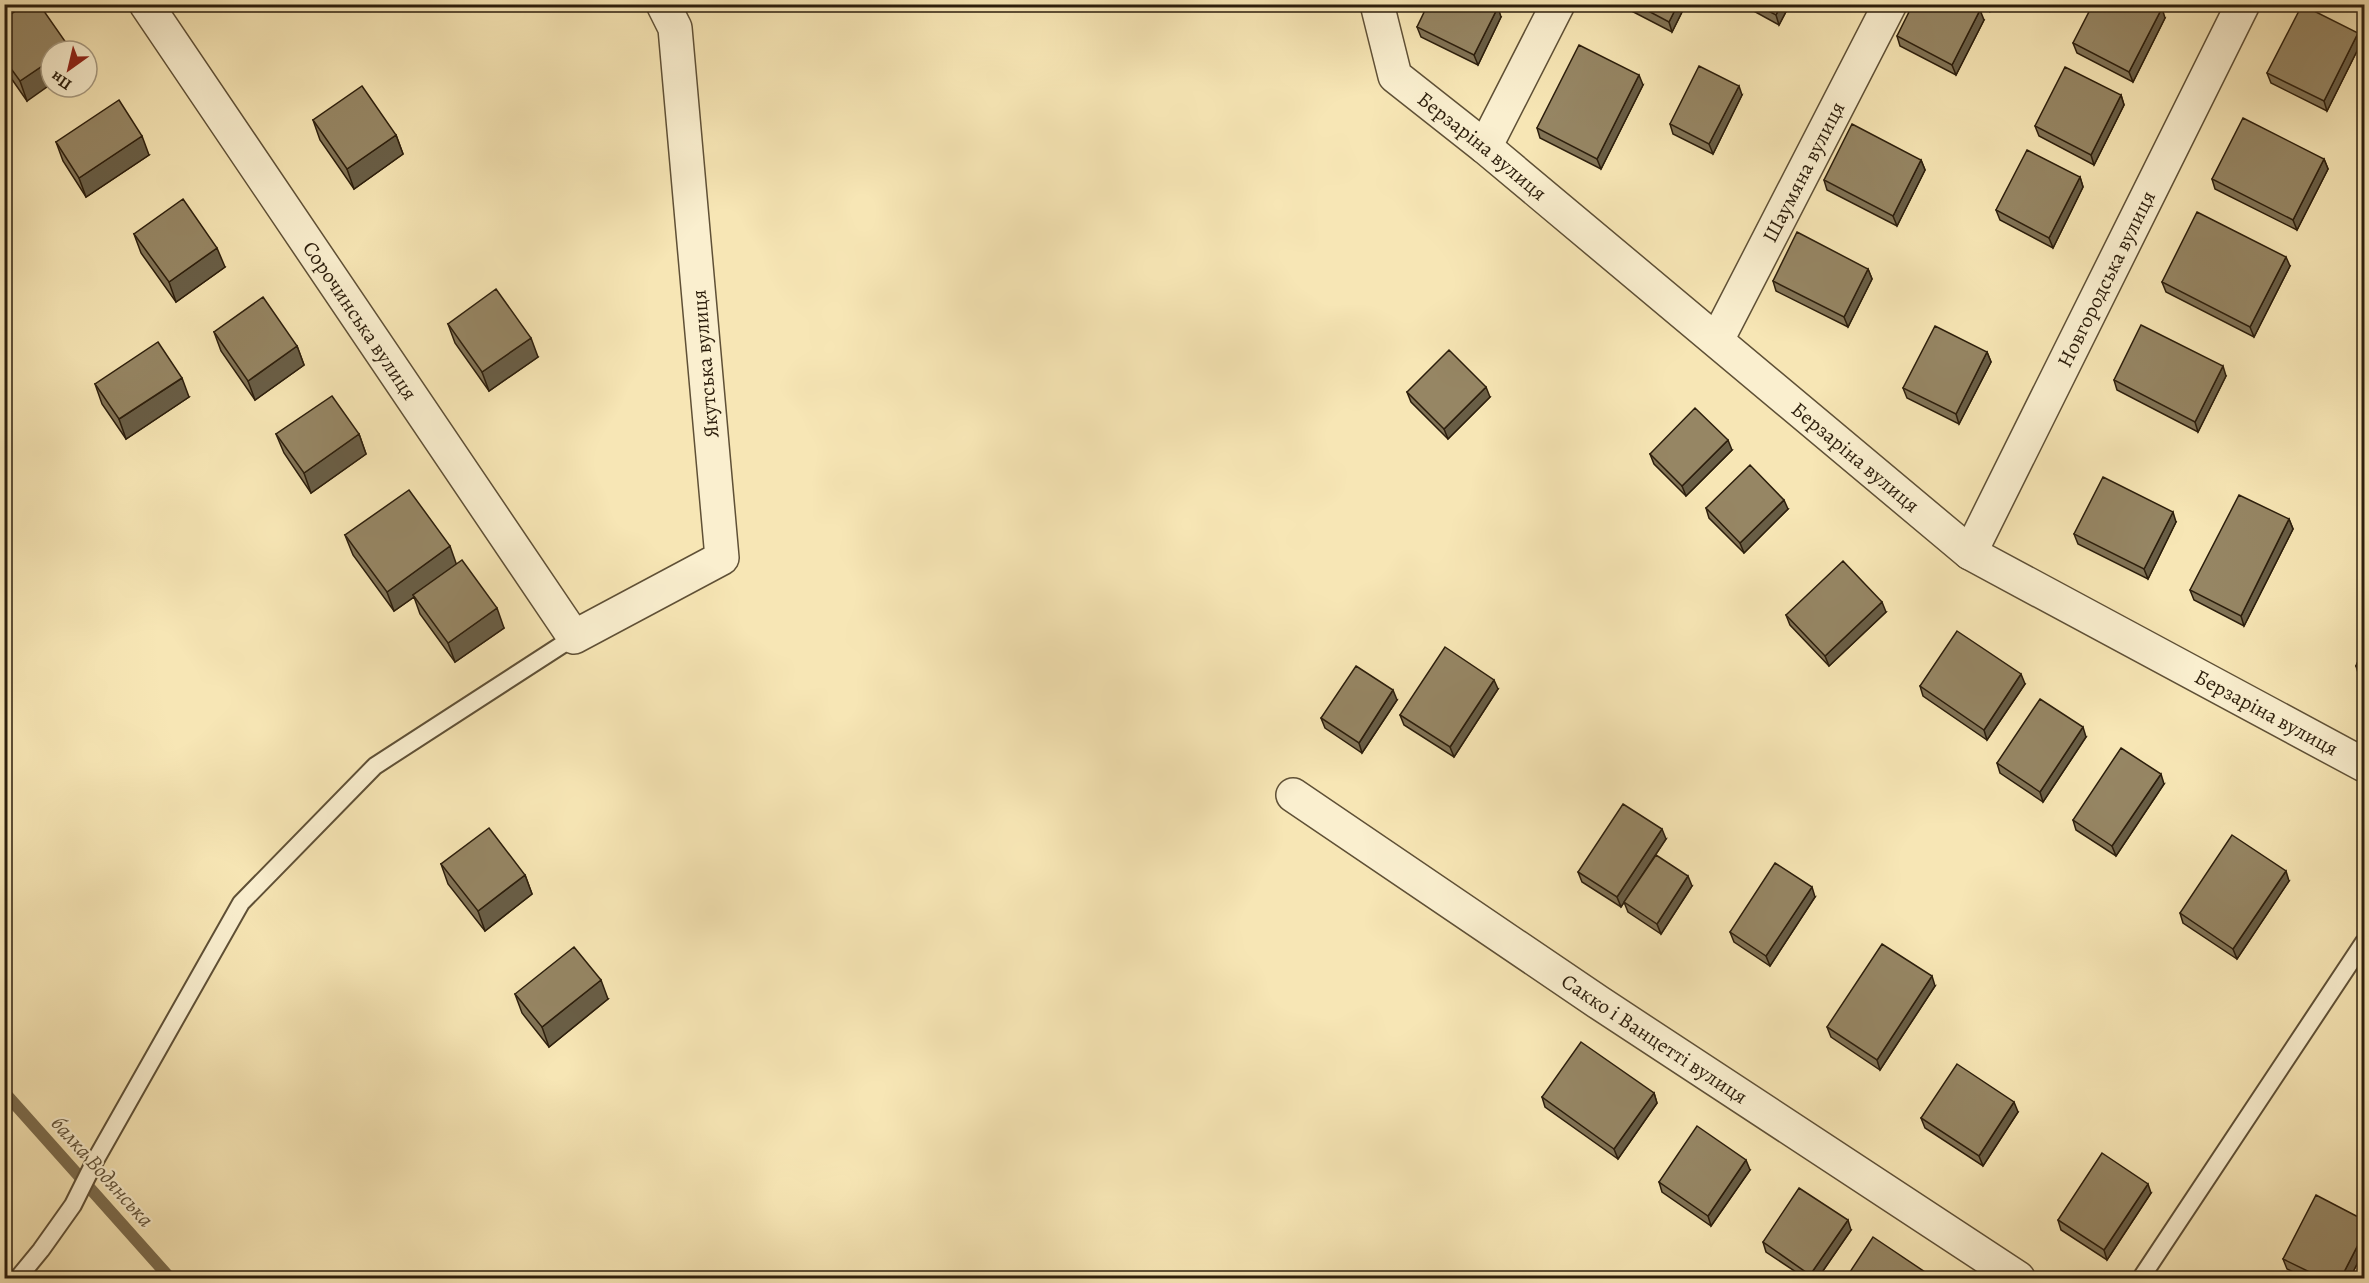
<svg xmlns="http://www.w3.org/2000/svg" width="2369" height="1283" viewBox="0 0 2369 1283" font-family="Alegreya,serif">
<rect width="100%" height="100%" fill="#f7e6b5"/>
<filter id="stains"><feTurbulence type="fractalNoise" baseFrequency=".00333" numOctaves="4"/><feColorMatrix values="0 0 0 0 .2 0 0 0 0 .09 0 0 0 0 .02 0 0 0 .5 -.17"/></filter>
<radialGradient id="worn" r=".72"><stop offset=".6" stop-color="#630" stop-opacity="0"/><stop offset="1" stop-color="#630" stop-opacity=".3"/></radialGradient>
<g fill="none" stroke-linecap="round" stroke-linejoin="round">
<path stroke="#7c6d4f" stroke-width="12" d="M4,1092L170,1278"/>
<g stroke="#5f5036" stroke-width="20">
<path id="lane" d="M18,1278L41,1250L73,1205L96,1159L241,903L375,766L574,637
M2141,1278L2364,942"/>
</g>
<g stroke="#5f5036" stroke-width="36">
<g id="street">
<path id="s1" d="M146,4L574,637L722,558L675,28L663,4"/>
<path id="s2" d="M1377,4L1395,76L1485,147L1970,553L2364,765"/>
<path d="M1485,147L1558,4"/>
<path id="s3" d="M1717,340L1890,4"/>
<path id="s4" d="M1970,553L2243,4"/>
<path id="s5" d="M1293,795L1598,1002L2018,1278"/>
</g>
</g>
<use href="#lane" stroke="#faefcf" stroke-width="16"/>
<use href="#street" stroke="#faefcf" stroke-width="33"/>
</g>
<path fill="#817356" stroke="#2c1e0c" stroke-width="1.5" d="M1618,4H1686L1672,32Z
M1741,4H1790L1779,25Z
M1977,4H1993L1990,11Z
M1501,17L1478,65L1421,37L1417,27Z
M2165,18L2133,82L2077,53L2073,43Z
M4,19L69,47L71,51H51L27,101L4,68Z
M1984,20L1956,75L1900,46L1897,36Z
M2361,43L2327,111L2271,83L2267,73Z
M1643,85L1601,169L1540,138L1537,128Z
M1742,95L1713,154L1673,134L1670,124Z
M2121,95L2124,105L2094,165L2039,136L2035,126Z
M313,120L396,135L403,154L354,189L320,140Z
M56,142L149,155L86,197L63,161Z
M2324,159L2328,169L2297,230L2215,189L2212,179Z
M1921,160L1925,170L1897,226L1827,190L1824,180Z
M2080,177L2083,187L2053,248L2000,220L1996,210Z
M134,234L225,267L176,302L141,253Z
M2290,266L2254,337L2166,292L2162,282Z
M1868,269L1872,279L1848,327L1776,291L1773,281Z
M448,324L538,357L489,391L455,343Z
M214,332L297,346L304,365L255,400L221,351Z
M1987,352L1991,362L1959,424L1907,398L1903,388Z
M2226,376L2198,432L2117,390L2114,380Z
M95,384L189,397L126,439L102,404Z
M1407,392L1490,397L1448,439L1411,402Z
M276,434H359L366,454L311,493L284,453Z
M1732,450L1686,496L1654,464L1650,454Z
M2364,482V504L2362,503L2359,493Z
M1706,508L1788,509L1744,553L1709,518Z
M2289,519L2293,529L2244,626L2194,600L2190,590Z
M2176,522L2148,579L2078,544L2074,534Z
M345,535L457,564L504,628L455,662L420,614L414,597L394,611L353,555Z
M1886,612L1829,666L1790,625L1786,615Z
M2364,648V678L2359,676L2356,666Z
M2025,684L1987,740L1923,696L1920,686Z
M1498,689L1454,757L1404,725L1400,715Z
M1397,700L1362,753L1325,728L1321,718Z
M2086,737L2043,802L2000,773L1997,763Z
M2164,784L2116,856L2076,830L2073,820Z
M1666,839L1621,907L1582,882L1578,872Z
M441,864L525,875L532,894L485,931L448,884Z
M2289,881L2237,959L2183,923L2180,913Z
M1692,886L1661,934L1628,912L1624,902Z
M1815,897L1770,966L1734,942L1730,932Z
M1935,986L1880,1070L1831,1037L1827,1027Z
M515,994L608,999L549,1047L522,1013Z
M1654,1093L1657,1103L1618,1159L1545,1107L1542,1097Z
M2018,1112L1983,1166L1925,1128L1921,1118Z
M1750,1170L1711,1226L1662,1192L1659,1182Z
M2151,1193L2107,1260L2061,1230L2058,1220Z
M1851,1230L1818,1278H1805L1766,1252L1763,1242Z
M2364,1250L2350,1278H2306L2287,1269L2283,1259Z"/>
<path fill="#695e46" stroke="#2c1e0c" stroke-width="1.5" d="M1678,4H1686L1672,32L1669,22Z
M1781,4H1790L1779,25L1776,15Z
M1988,4H1993L1990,11Z
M1498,7L1501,17L1478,65L1474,55Z
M2162,8L2165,18L2133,82L2129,72Z
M1980,10L1984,20L1956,75L1952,65Z
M2358,33L2361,43L2327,111L2324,101Z
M69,47L71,51H63Z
M51,60V84L27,101L20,81Z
M1639,75L1643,85L1601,169L1597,159Z
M1739,86L1742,95L1713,154L1709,144Z
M2121,95L2124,105L2094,165L2091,155Z
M396,135L403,154L354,189L347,169Z
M142,136L149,155L86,197L79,178Z
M2324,159L2328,169L2297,230L2293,220Z
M1921,160L1925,170L1897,226L1893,216Z
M2080,177L2083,187L2053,248L2049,238Z
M217,248L225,267L176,302L169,282Z
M2286,257L2290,266L2254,337L2250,327Z
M1868,269L1872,279L1848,327L1844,317Z
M531,338L538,357L489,391L482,372Z
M297,346L304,365L255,400L248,381Z
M1987,352L1991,362L1959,424L1956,414Z
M2223,366L2226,376L2198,432L2195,422Z
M182,378L189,397L126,439L119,419Z
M1486,387L1490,397L1448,439L1444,429Z
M359,434L366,454L311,493L304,473Z
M1728,440L1732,450L1686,496L1682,486Z
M1784,500L1788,509L1744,553L1740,543Z
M2173,512L2176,522L2148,579L2144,569Z
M2289,519L2293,529L2244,626L2241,616Z
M450,546L457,566L413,595L414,597L394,611L387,592Z
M1882,602L1886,612L1829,666L1825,656Z
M497,608L504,628L455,662L448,643Z
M2021,674L2025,684L1987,740L1984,730Z
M1494,680L1498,689L1454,757L1450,747Z
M1393,690L1397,700L1362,753L1359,743Z
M2083,727L2086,737L2043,802L2040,792Z
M2161,774L2164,784L2116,856L2112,846Z
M1662,829L1666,839L1621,907L1617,897Z
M2286,871L2289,881L2237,959L2233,949Z
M525,875L532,894L485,931L478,911Z
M1688,876L1692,886L1661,934L1657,924Z
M1812,887L1815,897L1770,966L1766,956Z
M1932,976L1935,986L1880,1070L1877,1060Z
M601,980L608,999L549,1047L542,1027Z
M1654,1093L1657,1103L1618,1159L1614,1149Z
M2014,1102L2018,1112L1983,1166L1979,1156Z
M1746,1160L1750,1170L1711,1226L1708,1216Z
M2148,1184L2151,1193L2107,1260L2104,1250Z
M1848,1220L1851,1230L1818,1278H1811L1810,1275Z
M2364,1233V1250L2350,1278H2341Z"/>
<path fill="#968664" stroke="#2c1e0c" stroke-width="1.5" d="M26,4H39L69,47L63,51H51V60L20,81L4,59V19Z
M1428,4H1492L1498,7L1474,55L1417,27Z
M1635,4H1678L1669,22Z
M1755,4H1781L1776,15Z
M1913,4H1969L1980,10L1952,65L1897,36Z
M2093,4H2155L2162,8L2129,72L2073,43Z
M2302,5L2358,33L2324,101L2267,73Z
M1579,45L1639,75L1597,159L1537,128Z
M1699,66L1739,86L1709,144L1670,124Z
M2065,67L2121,95L2091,155L2035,126Z
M362,86L396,135L347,169L313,120Z
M119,100L142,136L79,178L56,142Z
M2243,118L2324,159L2293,220L2212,179Z
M1852,124L1921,160L1893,216L1824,180Z
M2027,150L2080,177L2049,238L1996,210Z
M183,199L217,248L169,282L134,234Z
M2197,212L2286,257L2250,327L2162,282Z
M1797,232L1868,269L1844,317L1773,281Z
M496,289L531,338L482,372L448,324Z
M263,297L297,346L248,381L214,332Z
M2141,325L2223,366L2195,422L2114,380Z
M1935,326L1987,352L1956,414L1903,388Z
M158,342L182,378L119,419L95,384Z
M1449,350L1486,387L1444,429L1407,392Z
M332,396L359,434L304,473L276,434Z
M1695,408L1728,440L1682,486L1650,454Z
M1750,465L1784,500L1740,543L1706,508Z
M2103,477L2173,512L2144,569L2074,534Z
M2364,482V496L2359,493Z
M409,490L450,546L387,592L345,535Z
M2239,495L2289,519L2241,616L2190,590Z
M462,560L497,608L448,643L413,595Z
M1843,561L1882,602L1825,656L1786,615Z
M1957,631L2021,674L1984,730L1920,686Z
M1445,647L1494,680L1450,747L1400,715Z
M2364,648V670L2356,666Z
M1356,666L1393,690L1359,743L1321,718Z
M2040,699L2083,727L2040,792L1997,763Z
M2121,748L2161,774L2112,846L2073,820Z
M1623,804L1662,829L1617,897L1578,872Z
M489,828L525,875L478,911L441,864Z
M2232,835L2286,871L2233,949L2180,913Z
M1656,855L1688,876L1657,924L1624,902Z
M1775,863L1812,887L1766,956L1730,932Z
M1882,944L1932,976L1877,1060L1827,1027Z
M574,947L601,980L542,1027L515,994Z
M1581,1042L1654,1093L1614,1149L1542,1097Z
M1957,1064L2014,1102L1979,1156L1921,1118Z
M1697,1126L1746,1160L1708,1216L1659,1182Z
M2102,1153L2148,1184L2104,1250L2058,1220Z
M1799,1188L1848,1220L1810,1275L1763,1242Z
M2316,1195L2364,1220V1233L2341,1278H2322L2283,1259Z
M1873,1237L1934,1278H1846Z"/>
<g text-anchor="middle" stroke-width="4.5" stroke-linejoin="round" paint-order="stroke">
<g font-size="21" fill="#2c1e0c" stroke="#faefcf">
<text dy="7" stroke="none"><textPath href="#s2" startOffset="186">Берзаріна вулиця</textPath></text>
<text dy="7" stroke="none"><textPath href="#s3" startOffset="189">Шаумяна вулиця</textPath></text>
<text dy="7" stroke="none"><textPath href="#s4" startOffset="306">Новгородська вулиця</textPath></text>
<text dy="7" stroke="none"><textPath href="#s1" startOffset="382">Сорочинська вулиця</textPath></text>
<text transform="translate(705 364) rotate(-95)" y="7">Якутська вулиця</text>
<text dy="7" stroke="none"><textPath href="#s2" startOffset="672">Берзаріна вулиця</textPath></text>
<text dy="7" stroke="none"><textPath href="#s2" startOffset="1158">Берзаріна вулиця</textPath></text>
<text dy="7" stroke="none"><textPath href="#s5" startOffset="436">Сакко і Ванцетті вулиця</textPath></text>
</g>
<g font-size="22" font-style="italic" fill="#625339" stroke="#faefcf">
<text transform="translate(103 1171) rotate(48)" y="8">балка Водянська</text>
</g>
</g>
<rect width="2369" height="1283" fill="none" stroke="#f7e6b5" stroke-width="24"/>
<rect x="6" y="6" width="2357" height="1271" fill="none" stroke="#2c1e0c" stroke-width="3"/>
<rect x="12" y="12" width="2345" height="1259" fill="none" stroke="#2c1e0c" stroke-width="1.5"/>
<g transform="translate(69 69) rotate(214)"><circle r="28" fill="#faefcf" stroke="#a89b81" stroke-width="1.5"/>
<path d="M0-4.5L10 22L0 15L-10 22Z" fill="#8f2418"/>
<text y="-9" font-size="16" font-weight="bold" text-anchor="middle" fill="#2c1e0c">Пн</text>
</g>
<rect width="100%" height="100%" filter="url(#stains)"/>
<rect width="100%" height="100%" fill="url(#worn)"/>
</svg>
